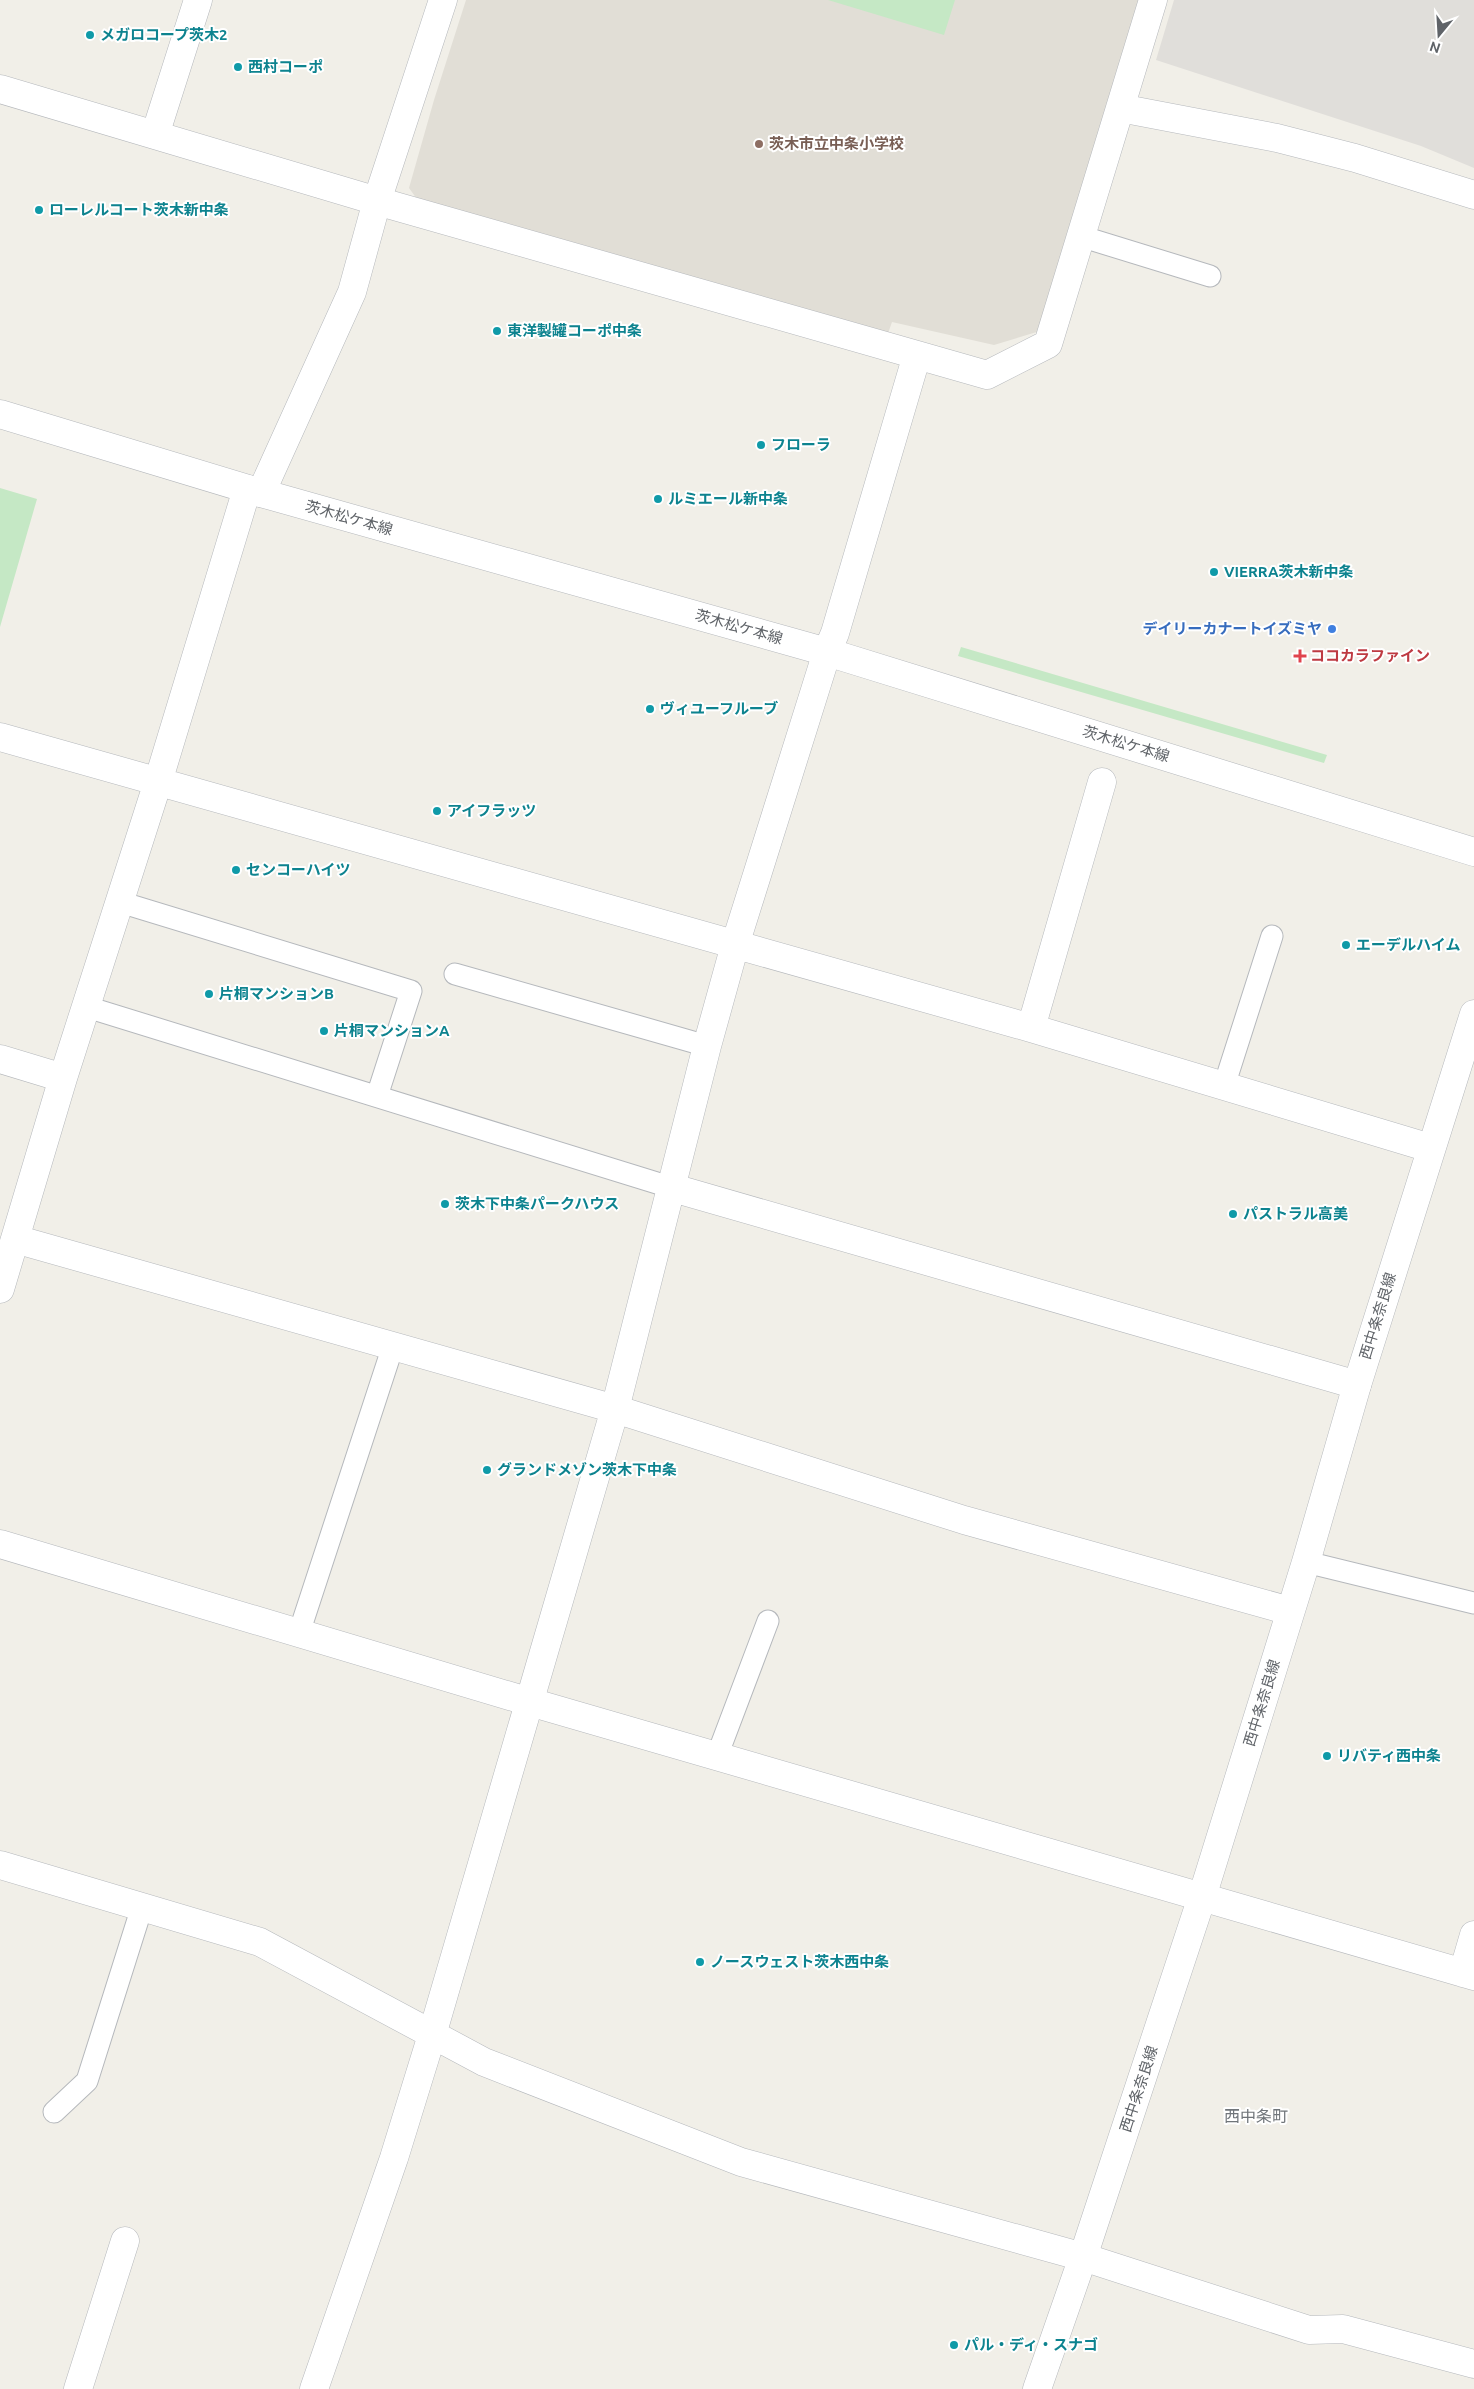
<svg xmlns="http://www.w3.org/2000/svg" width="1474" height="2389" viewBox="0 0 1474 2389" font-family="Ubuntu,'Noto Sans JP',sans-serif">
<rect width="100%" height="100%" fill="#f1efe8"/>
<path fill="#e0deda" d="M1174,0H1474V168L1421,146L1156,60Z"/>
<path fill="#e1ded6" d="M466,0H1140L1040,331L994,345L892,322L886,339L422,206L409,188L434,100Z"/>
<path fill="#c5e8c5" d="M828,0H955L944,35Z
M0,488L37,499L0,627Z
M961,647L1327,755L1324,763L958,656Z"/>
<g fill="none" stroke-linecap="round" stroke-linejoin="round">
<g stroke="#b5b8bc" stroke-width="23">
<path id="service" d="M1080,236L1210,276
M120,902L411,991L377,1096
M455,974L707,1046
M87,1007L673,1188
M1224,1086L1272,936
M1306,1562L1474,1603
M299,1633L393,1346
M717,1756L768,1621
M54,2112L87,2081L142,1907"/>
</g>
<g stroke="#b5b8bc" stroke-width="29">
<path id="minor" d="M0,89L377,201L917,355
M1120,108L1277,138L1355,158L1474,195
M155,135L198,0
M261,493L352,292L377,201L443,0
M0,737L1031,1028L1430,1148
M1031,1028L1102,782
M0,1059L63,1078
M673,1188L1357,1385
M15,1239L615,1409L964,1520L1290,1611
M0,1289L63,1078L158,782L247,489
M0,1544L530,1702L1474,1976
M0,1865L260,1942L484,2062L741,2162L1083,2257L1309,2330L1343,2329L1474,2364
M1463,1973L1474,1935
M78,2389L125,2241
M314,2389L394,2158L432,2035L615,1409L707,1046L735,945L827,652L835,633L917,355L987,375L1048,344L1153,0"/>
</g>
<g stroke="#b5b8bc" stroke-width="29">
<path id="tertiary" d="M0,414L261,493L827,652L1474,852
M1037,2389L1083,2257L1202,1897L1306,1562L1357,1385L1474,1014"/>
</g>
<use href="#service" stroke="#fff" stroke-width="21"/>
<use href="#minor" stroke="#fff" stroke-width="28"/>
<use href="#tertiary" stroke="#fff" stroke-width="28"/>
</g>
<g fill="#0f9aa8" stroke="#fff" stroke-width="2">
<circle cx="90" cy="35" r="5"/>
<circle cx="238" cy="67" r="5"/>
<circle cx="39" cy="210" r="5"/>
<circle cx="497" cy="331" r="5"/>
<circle cx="761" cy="445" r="5"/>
<circle cx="658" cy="499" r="5"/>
<circle cx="1214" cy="572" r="5"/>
<circle cx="650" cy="709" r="5"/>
<circle cx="437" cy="811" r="5"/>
<circle cx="236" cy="870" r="5"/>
<circle cx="1346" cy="945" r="5"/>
<circle cx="209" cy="994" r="5"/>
<circle cx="324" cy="1031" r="5"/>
<circle cx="445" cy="1204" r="5"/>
<circle cx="1233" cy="1214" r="5"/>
<circle cx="487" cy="1470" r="5"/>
<circle cx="1327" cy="1756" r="5"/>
<circle cx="700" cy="1962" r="5"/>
<circle cx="954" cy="2345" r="5"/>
</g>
<circle fill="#8d6e63" stroke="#fff" stroke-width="2" cx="759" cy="144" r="5"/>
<circle fill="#3f7fe0" stroke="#fff" stroke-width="2" cx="1332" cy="629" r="5"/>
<path fill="#e0444e" stroke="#fff" stroke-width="2" d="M1297.5 648.5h5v5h5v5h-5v5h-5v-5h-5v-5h5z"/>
<g text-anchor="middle" stroke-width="4" stroke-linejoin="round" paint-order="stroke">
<g font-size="15" font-weight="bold" fill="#0d838f" stroke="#fff" text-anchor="start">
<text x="100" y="40">メガロコープ茨木2</text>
<text x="248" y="72">西村コーポ</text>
<text x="49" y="215">ローレルコート茨木新中条</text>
<text x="507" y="336">東洋製罐コーポ中条</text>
<text x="771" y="450">フローラ</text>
<text x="668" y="504">ルミエール新中条</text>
<text x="1224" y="577">VIERRA茨木新中条</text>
<text x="660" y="714">ヴィユーフルーブ</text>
<text x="447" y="816">アイフラッツ</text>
<text x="246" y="875">センコーハイツ</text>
<text x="1356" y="950">エーデルハイム</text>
<text x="219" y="999">片桐マンションB</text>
<text x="334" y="1036">片桐マンションA</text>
<text x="455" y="1209">茨木下中条パークハウス</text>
<text x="1243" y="1219">パストラル高美</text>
<text x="497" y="1475">グランドメゾン茨木下中条</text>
<text x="1337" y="1761">リバティ西中条</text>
<text x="710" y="1967">ノースウェスト茨木西中条</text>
<text x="964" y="2350">パル・ディ・スナゴ</text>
</g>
<g font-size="15" font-weight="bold" fill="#785e54" stroke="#fff" text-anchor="start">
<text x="769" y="149">茨木市立中条小学校</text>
</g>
<g font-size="15" fill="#5f6368" stroke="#fff">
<text transform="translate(349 518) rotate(16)" y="5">茨木松ケ本線</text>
<text transform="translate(739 627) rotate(16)" y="5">茨木松ケ本線</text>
<text transform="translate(1126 744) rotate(17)" y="5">茨木松ケ本線</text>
<text transform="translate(1378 1316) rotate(-73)" y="5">西中条奈良線</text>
<text transform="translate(1262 1703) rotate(-73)" y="5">西中条奈良線</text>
<text transform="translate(1139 2089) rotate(-72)" y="5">西中条奈良線</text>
</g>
<g font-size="15" font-weight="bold" fill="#366cbe" stroke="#fff" text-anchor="end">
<text x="1322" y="634">デイリーカナートイズミヤ</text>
</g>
<g font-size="15" font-weight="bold" fill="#be3a42" stroke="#fff" text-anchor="start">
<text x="1310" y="661">ココカラファイン</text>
</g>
<g font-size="16" fill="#70757a" stroke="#fff">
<text x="1256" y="2122">西中条町</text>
</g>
</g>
<g transform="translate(1439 35) rotate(198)" stroke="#ffffff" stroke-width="4" paint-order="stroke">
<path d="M0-4L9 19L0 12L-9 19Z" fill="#5f6368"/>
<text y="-8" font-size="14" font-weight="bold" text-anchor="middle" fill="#5f6368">N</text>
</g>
</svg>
